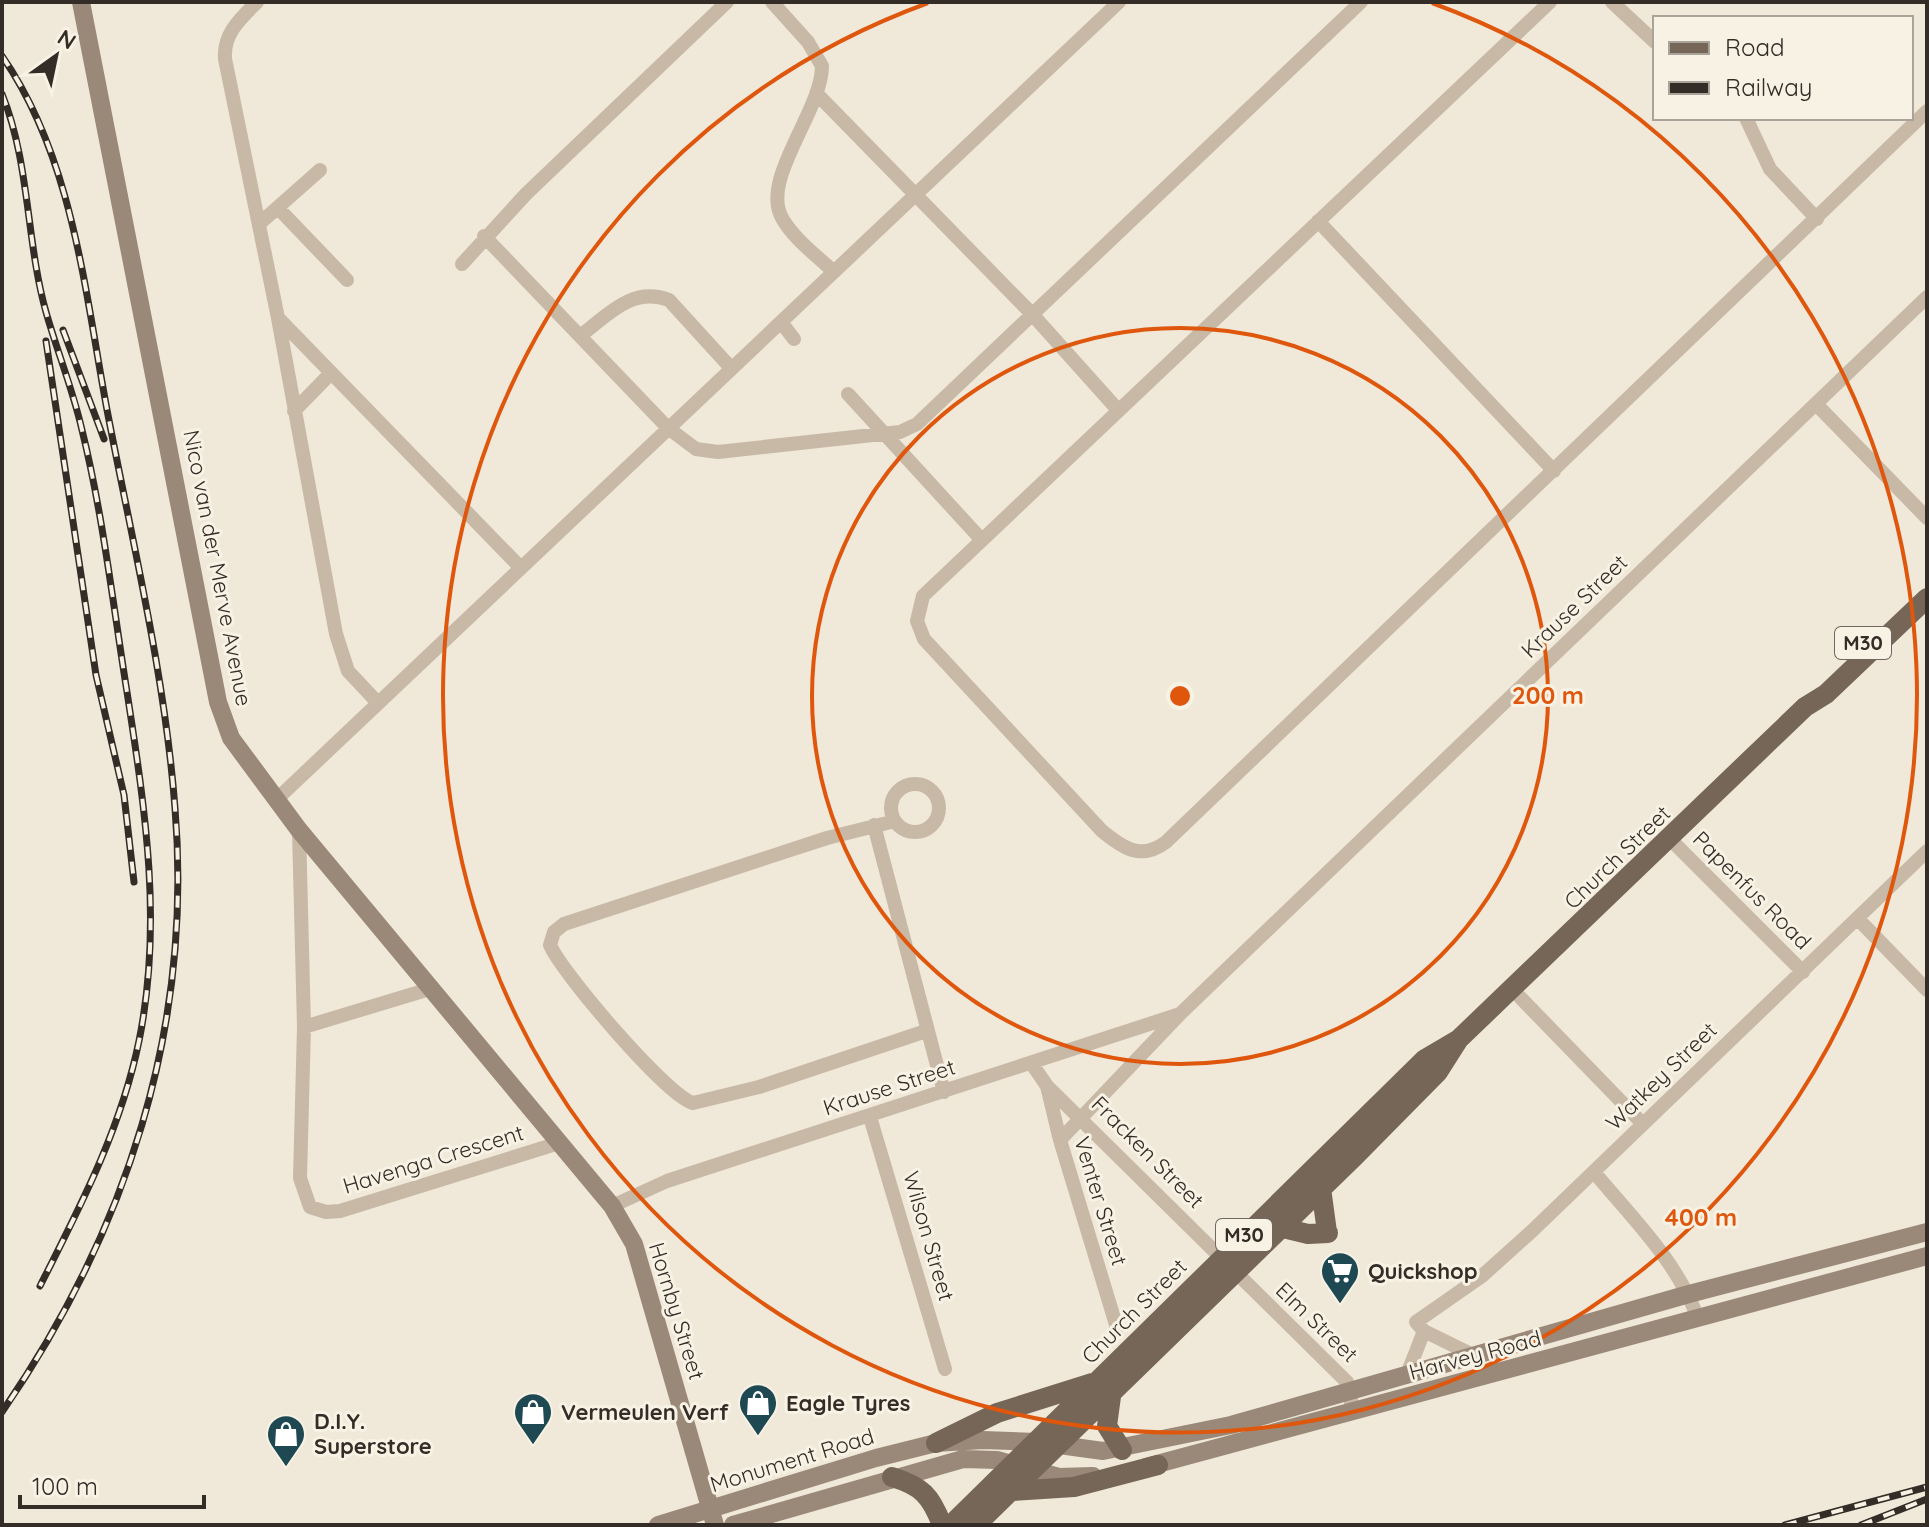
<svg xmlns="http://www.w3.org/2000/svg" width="1929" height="1527" viewBox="0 0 1929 1527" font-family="Quicksand,sans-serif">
<rect width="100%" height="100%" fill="#f0e8d9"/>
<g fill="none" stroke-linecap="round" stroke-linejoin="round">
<path stroke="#c7b9a6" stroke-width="14" d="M257,2C240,19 223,34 225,59L278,318L336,634L348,671L378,703
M772,2L808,42L822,66C822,111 760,179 782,218C793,238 817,256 834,272
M1550,2L923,596L917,621L924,639L1102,831C1123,848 1141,861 1166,842L1927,111
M1612,2L1655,42
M817,94L1032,314L1118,410
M1746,118L1770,169L1817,219
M278,208L347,280
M1318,221L1554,471
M259,224L320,170
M484,236L668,428L696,449L718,452L900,432L917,424L1361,2
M462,264L526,194L727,2
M278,318L520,567
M781,322L794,339
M580,336C608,315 632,286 669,300L731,368
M848,394L980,538
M1816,404L1927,518
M294,411L331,373
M891 808a24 24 0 1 1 48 0a24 24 0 1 1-48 0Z
M276,800L1119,2
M895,821L827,838L564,924L554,932L550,945C562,973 666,1095 693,1103L759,1087L926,1031
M874,825L944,1092
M299,830L304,1027
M1670,839L1803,972
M1858,919L1927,990
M433,988L304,1027L300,1178L310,1207L326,1212L340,1211L559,1143
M1512,989L1642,1123
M1032,1064L1047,1086L1347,1382L1351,1392V1413
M1047,1086L1060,1140L1117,1328
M870,1117L945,1369
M1060,1140L1181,1013L1927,297
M1594,1172C1632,1218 1678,1262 1698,1319
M612,1206L667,1181L1177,1015
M1477,1357L1424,1331L1416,1322L1482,1276L1532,1231L1927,851
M1406,1377L1424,1331"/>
<path stroke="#9a8978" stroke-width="18" d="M81,2L218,702L231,738L299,830L612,1206L634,1244L715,1525
M1146,1467L1927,1256
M658,1525L876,1458L936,1443L983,1440L1037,1442L1103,1451L1231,1425L1689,1294L1927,1232
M733,1525L963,1459L997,1460L1059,1477L1093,1476"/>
<path stroke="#756658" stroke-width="20" d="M1321,1188L1327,1232
M1279,1227L1308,1234L1328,1233
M1112,1389L1107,1426L1122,1450
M936,1443L997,1413L1092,1383
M892,1477C922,1486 931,1496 942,1525
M1012,1491L1074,1487L1158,1465
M951,1525L1425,1059L1459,1039L1805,707L1826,694L1927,598
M976,1525L1354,1157L1438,1072L1459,1039"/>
<g stroke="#342c27" stroke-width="7">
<path id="rail" d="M2,56C74,160 85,294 108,415C133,545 165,676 175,808C193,1029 126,1232 2,1412
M2,94C30,163 26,241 46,312C57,351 73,390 82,430C103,515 113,605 127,692C145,809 163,923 139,1041C121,1129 80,1207 40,1286
M63,330L104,439
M46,341L96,675L124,795L134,882
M1785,1525L1927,1487
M1861,1525L1927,1499"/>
</g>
<use href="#rail" stroke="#f8f2e5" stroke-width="4" stroke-dasharray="12" stroke-linecap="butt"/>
</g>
<g fill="none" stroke="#df570d" stroke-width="4">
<circle cx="1180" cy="696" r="368"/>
<path d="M1432 3A737 737 0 1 1 928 3"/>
</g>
<defs>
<g id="supermarket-pin" transform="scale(2)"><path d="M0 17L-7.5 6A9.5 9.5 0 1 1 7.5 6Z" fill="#1e4953" stroke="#f8f2e5"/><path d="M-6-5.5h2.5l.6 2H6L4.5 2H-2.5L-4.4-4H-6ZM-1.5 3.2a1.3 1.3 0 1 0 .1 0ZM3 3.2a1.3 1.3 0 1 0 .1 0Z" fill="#fff"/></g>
<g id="shop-pin" transform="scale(2)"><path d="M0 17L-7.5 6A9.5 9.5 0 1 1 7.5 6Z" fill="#1e4953" stroke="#f8f2e5"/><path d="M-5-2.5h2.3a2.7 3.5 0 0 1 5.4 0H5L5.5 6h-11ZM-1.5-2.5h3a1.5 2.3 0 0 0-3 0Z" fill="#fff"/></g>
</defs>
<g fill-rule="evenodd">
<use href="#supermarket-pin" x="1340" y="1271"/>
<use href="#shop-pin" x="758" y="1403"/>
<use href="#shop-pin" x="533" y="1412"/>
<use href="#shop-pin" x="286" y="1434"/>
</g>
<g text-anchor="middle" stroke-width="6" stroke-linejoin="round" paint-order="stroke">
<g fill="#f8f2e5" stroke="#6f6760" stroke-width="2">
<rect x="1835" y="627" width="56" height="32" rx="6"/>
<rect x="1216" y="1219" width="56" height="32" rx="6"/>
</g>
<g font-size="20" font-weight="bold" fill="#342c27">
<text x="1863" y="650">M30</text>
<text x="1244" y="1242">M30</text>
</g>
<g font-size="22" fill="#342c27" stroke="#f8f2e5">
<text transform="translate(218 568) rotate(79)" y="8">Nico van der Merve Avenue</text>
<text transform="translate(1574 606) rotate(-44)" y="8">Krause Street</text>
<text transform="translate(1617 857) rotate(-44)" y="8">Church Street</text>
<text transform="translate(1752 890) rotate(45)" y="8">Papenfus Road</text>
<text transform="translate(1661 1076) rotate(-44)" y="8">Watkey Street</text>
<text transform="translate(889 1087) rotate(-18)" y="8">Krause Street</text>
<text transform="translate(1148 1152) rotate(45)" y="8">Fracken Street</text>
<text transform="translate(433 1159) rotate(-17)" y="8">Havenga Crescent</text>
<text transform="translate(1101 1201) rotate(73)" y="8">Venter Street</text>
<text transform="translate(929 1236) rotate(74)" y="8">Wilson Street</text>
<text transform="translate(677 1311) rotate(73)" y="8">Hornby Street</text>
<text transform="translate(1134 1311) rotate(-45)" y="8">Church Street</text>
<text transform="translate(1317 1322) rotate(44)" y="8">Elm Street</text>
<text transform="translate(1475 1355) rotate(-15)" y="8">Harvey Road</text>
<text transform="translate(792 1460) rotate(-17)" y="8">Monument Road</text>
</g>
<g font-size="22" font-weight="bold" fill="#342c27" stroke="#f8f2e5" text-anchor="start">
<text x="1368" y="1279">Quickshop</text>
<text x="786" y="1411">Eagle Tyres</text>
<text x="561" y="1420">Vermeulen Verf</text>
<text x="314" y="1429">D.I.Y.<tspan x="314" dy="25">Superstore</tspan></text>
</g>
</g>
<circle cx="1180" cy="696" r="12" fill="#df570d" stroke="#f8f2e5" stroke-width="4"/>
<g font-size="24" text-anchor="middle" font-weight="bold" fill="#df570d" stroke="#f8f2e5" stroke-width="6" stroke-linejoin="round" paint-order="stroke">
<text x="1548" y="704">200 m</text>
<text x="1701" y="1226">400 m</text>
</g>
<rect width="1929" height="1527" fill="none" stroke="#342c27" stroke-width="8"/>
<rect x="1653" y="16" width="260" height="104" fill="#f8f2e5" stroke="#aaa399" stroke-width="2"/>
<rect x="1669" y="42" width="40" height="12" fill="#756658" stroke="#aaa399" stroke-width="2"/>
<text x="1725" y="56" font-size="24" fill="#342c27">Road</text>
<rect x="1669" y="82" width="40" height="12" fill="#342c27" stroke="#aaa399" stroke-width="2"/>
<text x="1725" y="96" font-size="24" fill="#342c27">Railway</text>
<g transform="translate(56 56) rotate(33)" stroke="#f8f2e5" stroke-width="6" paint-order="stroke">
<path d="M0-6L14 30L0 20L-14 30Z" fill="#342c27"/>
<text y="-12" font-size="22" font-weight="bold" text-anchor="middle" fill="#342c27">N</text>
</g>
<path d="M20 1495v12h184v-12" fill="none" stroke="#342c27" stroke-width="4"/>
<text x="32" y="1495" font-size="24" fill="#342c27" stroke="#f8f2e5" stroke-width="6" paint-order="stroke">100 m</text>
</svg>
